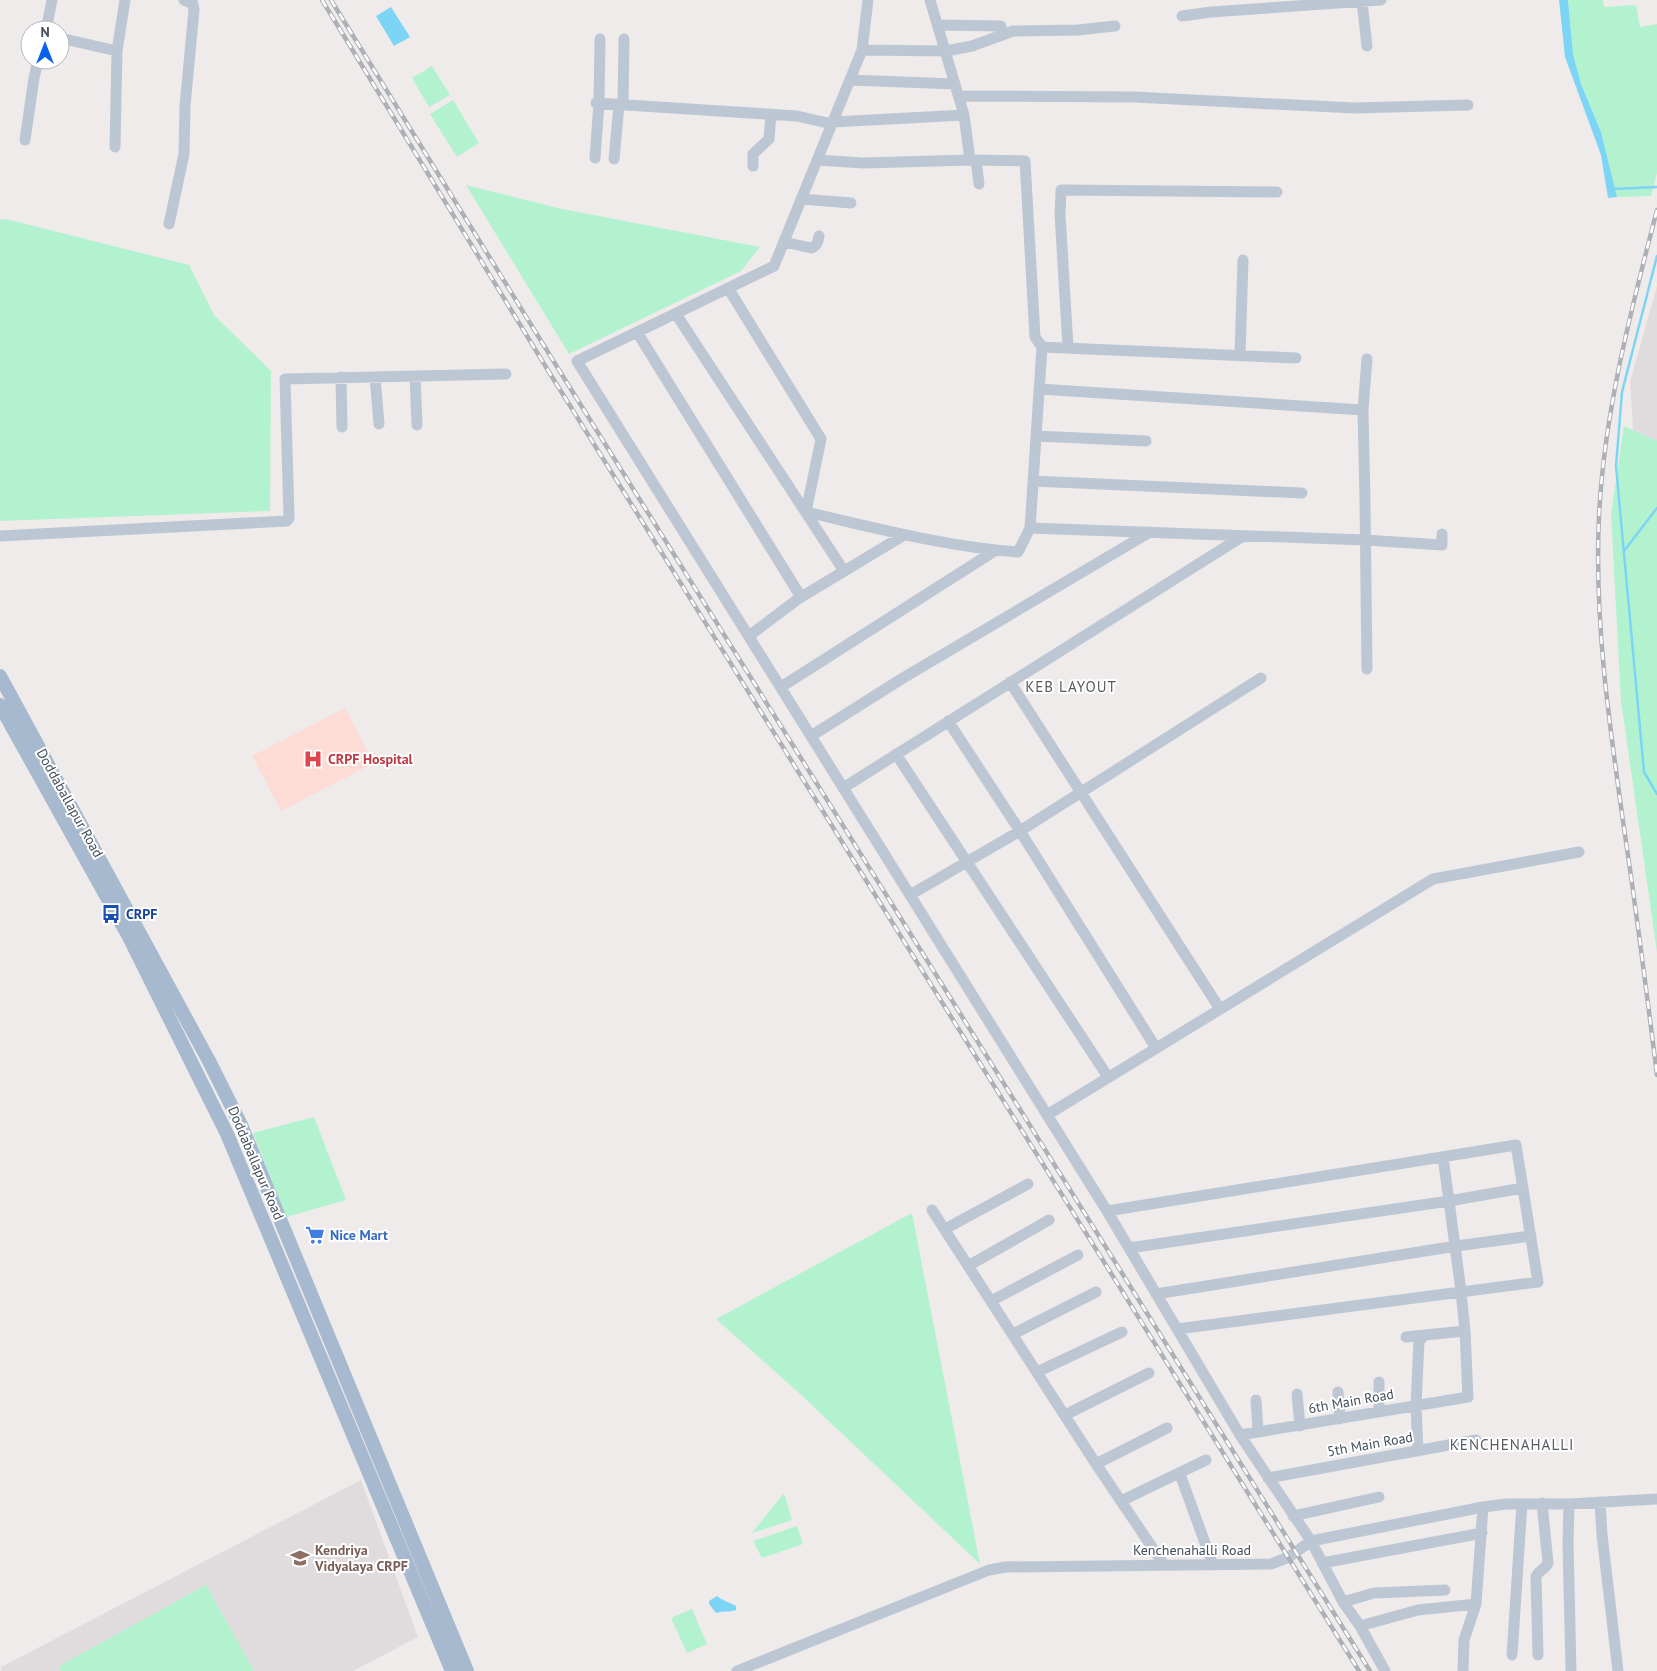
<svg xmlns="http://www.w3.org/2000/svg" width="1657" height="1671" viewBox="0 0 1657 1671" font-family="'PT Sans',sans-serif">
<rect width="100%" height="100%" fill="#efebeb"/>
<path fill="#e0dcdd" d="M1657,286V766L1654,764L1630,382Z
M361,1480L418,1637L353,1671H1V1667Z"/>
<path fill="#fddcd6" d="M345,708L374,763L281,811L252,756Z"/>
<path fill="#b3f2cf" d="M1568,0H1603L1604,7L1636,5L1640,27L1657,24V173L1651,196L1617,197L1601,132L1581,84L1573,54Z
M432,66L450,95L429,107L412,78Z
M453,100L479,143L457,157L430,114Z
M466,185L562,209L760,247L741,271L569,354Z
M6,219L189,265L214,315L271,371L270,511L0,521V220Z
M1624,426L1657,441V952L1621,701L1611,514Z
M314,1117L346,1200L286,1217L253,1133Z
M912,1213L980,1564L798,1392L716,1319Z
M784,1493L792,1520L752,1533Z
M797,1526L803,1544L762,1558L753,1541Z
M206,1585L254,1671H61L59,1666Z
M692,1609L707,1644L687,1653L671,1618Z"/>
<path fill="#7cd5f4" d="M1559,0H1568L1573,54L1581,84L1601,132L1617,197L1608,198L1601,155L1565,57Z
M391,7L410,37L394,46L376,16Z
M717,1596C723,1601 729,1602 736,1606V1610C729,1613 723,1610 716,1613L709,1604V1601Z"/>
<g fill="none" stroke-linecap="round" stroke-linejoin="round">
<path stroke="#7cd5f4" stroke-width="2.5" d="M1612,189L1657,187
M1657,256L1622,392L1616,466L1644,772L1657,794
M1624,551L1657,508"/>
<path stroke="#bdc7d3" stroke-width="11" d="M868,0L862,50L774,266L577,361L1107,1211L1240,1435L1311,1541L1343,1602L1360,1626L1385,1671
M930,0L964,115L970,160
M1362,1L1367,46
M1182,16L1211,12L1381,0
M938,25L1001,26
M46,30L52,0
M60,38L117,51L125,0
M862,50L946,51L972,46L1013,31L1078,30L1115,26
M850,80L955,84
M959,96L1134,97L1354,108L1468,105
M596,103L797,116L832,124
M623,105L624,39
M833,122L964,115
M25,140L34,78L38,60
M115,147L117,51
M595,158L599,103L600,39
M614,159L619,105
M976,160L979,184
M753,166V154L769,139L771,114
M801,199L851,203
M169,224L184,154L185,106L194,10L193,4L184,0
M784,242L811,248C817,246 818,242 819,236
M728,288L821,439L806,512C876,528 947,547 1018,552L1030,528L1042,347L1035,337L1025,161L970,160L863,163L817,160
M676,314L844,571
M637,332L801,597
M1042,347L1296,358
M1068,347L1060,214L1061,190L1277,192
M1240,355L1243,260
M415,376L417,425
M341,377L342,427
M375,377L379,424
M1039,389L1363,410
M1036,436L1146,441
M1033,481L1302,493
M1030,528L1365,540L1442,545V534
M0,536L287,521L289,518L285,379L506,374
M749,636L798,599L904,535
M1367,669L1365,501L1363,410L1367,359
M1010,682L1220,1009
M781,687L996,550
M948,721L1020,831L1156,1048
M811,736L903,678L1150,532
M896,754L1108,1077
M843,788L1243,536
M910,895L1020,831L1261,678
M1047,1115L1433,879L1579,852
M932,1210L1096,1464L1164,1565
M1107,1211L1516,1145L1538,1282L1177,1329
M945,1229L1028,1184
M1129,1248L1449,1201L1443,1157
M968,1266L1049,1220
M1156,1294L1456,1246L1531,1236
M991,1301L1078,1255
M1013,1334L1096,1292
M1406,1337L1425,1335
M1037,1372L1122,1332
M1379,1382V1412
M1338,1392L1340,1419
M1297,1394L1300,1426
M1256,1400L1258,1432
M1065,1415L1149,1373
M1240,1435L1468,1397L1465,1331L1461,1291L1449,1201L1523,1188
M1418,1451L1416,1405L1419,1341L1425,1335L1465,1331
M1096,1464L1167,1428
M1180,1474L1213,1565
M1268,1478L1476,1440
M1121,1501L1206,1460
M1600,1502L1602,1535L1618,1671
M1569,1504L1568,1543L1571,1671
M1293,1516L1379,1497
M1322,1563L1482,1533
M1343,1602L1374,1593L1445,1590
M1360,1626L1418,1610L1476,1604
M1512,1655L1522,1504
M1538,1655L1536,1577C1538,1570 1545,1570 1548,1563L1542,1503
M737,1671L989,1570L1006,1567L1271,1564L1289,1557L1311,1541L1483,1507L1506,1504H1569L1657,1499
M1463,1671L1464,1640L1476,1604L1483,1507"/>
<path stroke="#a7b9ce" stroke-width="14" d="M0,676L209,1061L241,1125L467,1671
M0,705L128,935L227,1134L452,1671"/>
<g stroke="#adb0b7" stroke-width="4.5">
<path id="rail" d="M322,0L549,372L1359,1671
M331,0L559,370L1370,1671
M1657,210C1631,310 1604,413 1599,516C1594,623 1610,729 1625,835C1637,915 1647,995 1657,1075"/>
</g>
<use href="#rail" stroke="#fff" stroke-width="2.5" stroke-dasharray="8" stroke-linecap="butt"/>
</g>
<defs>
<g id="hospital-bare" transform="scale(1.5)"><path d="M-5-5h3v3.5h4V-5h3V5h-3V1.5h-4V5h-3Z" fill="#e0444e" stroke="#fff" stroke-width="2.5" paint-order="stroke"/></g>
<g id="bus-bare" transform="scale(1.5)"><path d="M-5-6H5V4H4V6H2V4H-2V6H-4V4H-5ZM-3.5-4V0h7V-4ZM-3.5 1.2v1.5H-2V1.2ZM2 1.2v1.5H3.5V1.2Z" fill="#1a4fb4" stroke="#fff" stroke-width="2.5" paint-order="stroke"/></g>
<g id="supermarket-bare" transform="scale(1.5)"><path d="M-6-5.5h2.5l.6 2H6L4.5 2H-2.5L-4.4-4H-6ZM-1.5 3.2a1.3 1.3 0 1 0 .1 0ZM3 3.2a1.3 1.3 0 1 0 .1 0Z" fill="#3f7fe0" stroke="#fff" stroke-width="2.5" paint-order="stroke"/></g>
<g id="school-bare" transform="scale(1.5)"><path d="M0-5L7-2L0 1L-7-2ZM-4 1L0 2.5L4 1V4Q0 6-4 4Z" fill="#8d6e63" stroke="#fff" stroke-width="2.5" paint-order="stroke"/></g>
</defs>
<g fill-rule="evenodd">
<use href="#hospital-bare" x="313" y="759"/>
<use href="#bus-bare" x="111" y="914"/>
<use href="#supermarket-bare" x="315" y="1235"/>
<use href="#school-bare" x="300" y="1558"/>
</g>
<g text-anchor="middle" stroke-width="4" stroke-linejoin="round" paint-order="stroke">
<g font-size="14" font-weight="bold" fill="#be3a42" stroke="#fff" text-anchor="start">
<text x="328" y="764">CRPF Hospital</text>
</g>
<g font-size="14" fill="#424e5a" stroke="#fff">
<text transform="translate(70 803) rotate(61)" y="5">Doddaballapur Road</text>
<text transform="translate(256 1163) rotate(67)" y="5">Doddaballapur Road</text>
<text transform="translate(1351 1401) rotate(-10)" y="5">6th Main Road</text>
<text transform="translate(1370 1444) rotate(-10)" y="5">5th Main Road</text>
<text x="1192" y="1555">Kenchenahalli Road</text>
</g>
<g font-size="14" font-weight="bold" fill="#164399" stroke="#fff" text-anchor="start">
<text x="126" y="919">CRPF</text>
</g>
<g font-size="14" font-weight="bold" fill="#366cbe" stroke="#fff" text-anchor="start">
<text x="330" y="1240">Nice Mart</text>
</g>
<g font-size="14" font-weight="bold" fill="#785e54" stroke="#fff" text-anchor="start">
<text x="315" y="1555">Kendriya<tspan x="315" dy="16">Vidyalaya CRPF</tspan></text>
</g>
<g font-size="15" letter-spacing="1" fill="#575b61" stroke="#fff">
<text x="1071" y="692">KEB LAYOUT</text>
<text x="1512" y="1450">KENCHENAHALLI</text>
</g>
</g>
<g transform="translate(45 45)"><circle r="24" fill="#ffffff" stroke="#b3b8bd"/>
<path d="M0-4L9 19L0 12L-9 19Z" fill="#0860ec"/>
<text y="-8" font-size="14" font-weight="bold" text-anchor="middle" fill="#424e5a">N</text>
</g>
</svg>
